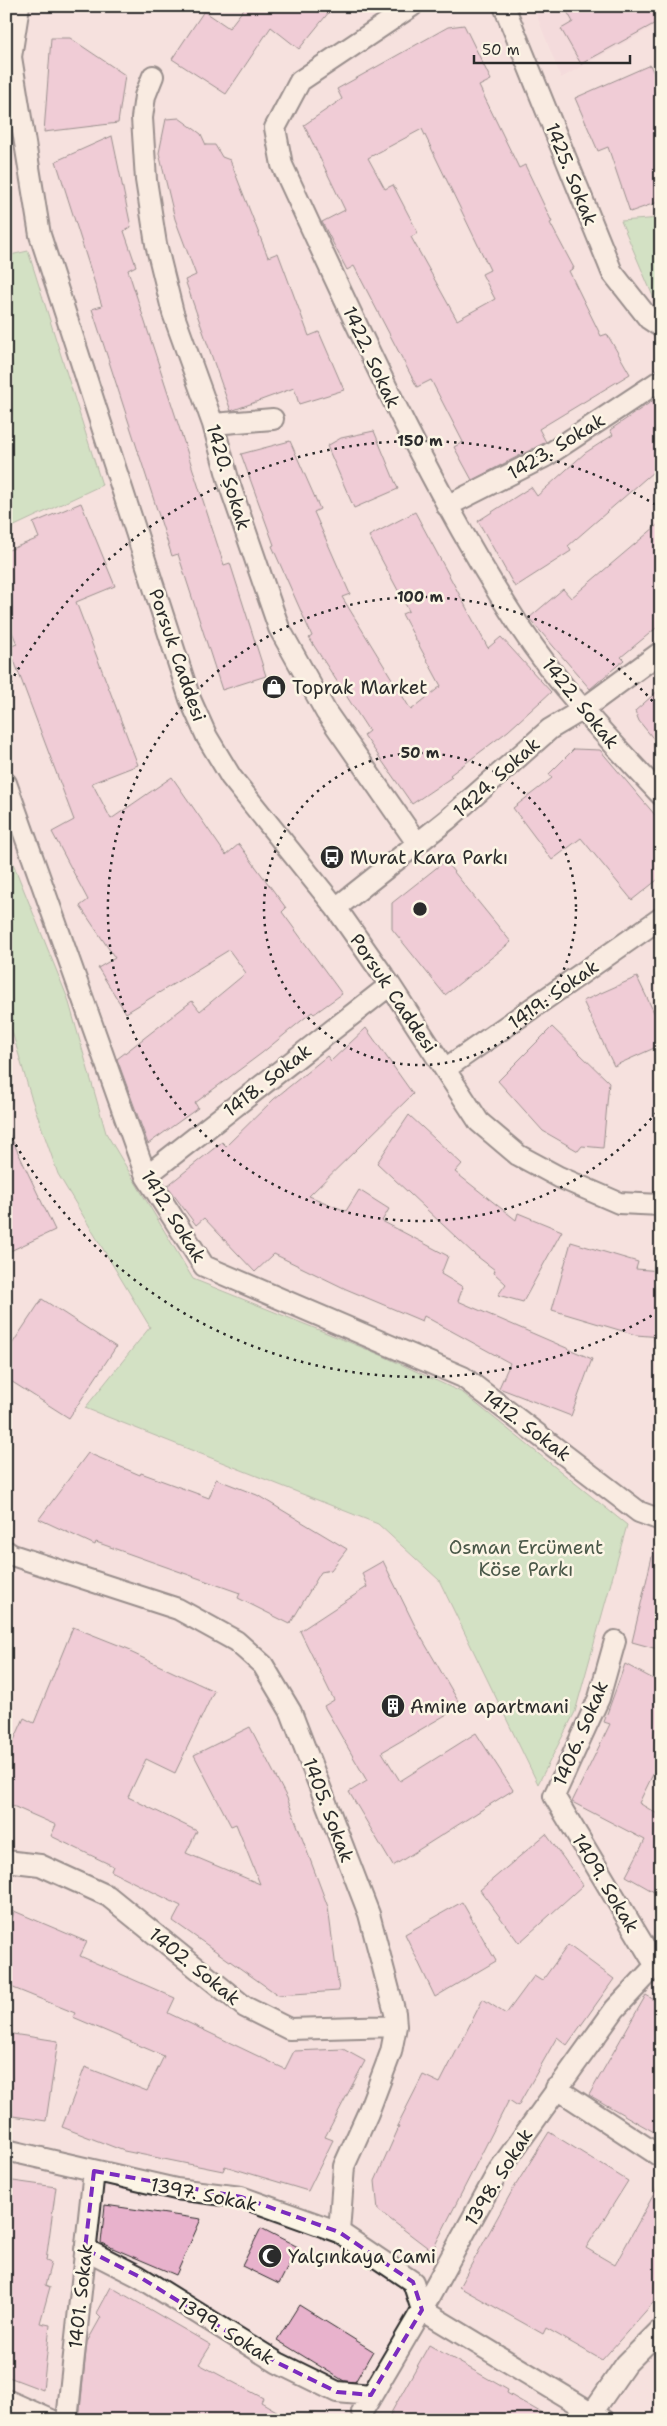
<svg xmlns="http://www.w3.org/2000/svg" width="667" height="2426" viewBox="0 0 667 2426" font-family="'Shantell Sans',sans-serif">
<rect width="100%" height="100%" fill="#f6e1de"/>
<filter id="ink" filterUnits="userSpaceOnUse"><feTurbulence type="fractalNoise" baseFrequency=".02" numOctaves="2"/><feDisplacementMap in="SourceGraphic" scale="10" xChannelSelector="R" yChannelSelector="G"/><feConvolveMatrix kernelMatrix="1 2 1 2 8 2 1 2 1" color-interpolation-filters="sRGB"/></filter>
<g filter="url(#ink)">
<path fill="#f2d3d9" d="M533,6H661V23L561,78Z"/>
<path fill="#a9e0a4" stroke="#6a8668" d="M661,218V304L655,301L621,221Z
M28,251L102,485L6,530V256Z
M6,846L68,999L106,1133L193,1279L381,1355L463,1393L627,1525L575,1712L538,1784L439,1580L378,1524L85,1408L150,1327L58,1174L31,1097L6,1011Z"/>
<path fill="#e8b2cc" stroke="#2b2b2b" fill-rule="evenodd" d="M246,6H334L299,49L271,27L226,94L172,59L204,11L229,28Z
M564,6H661V20L581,64L561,29L573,22Z
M464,25L491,80L479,86L519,168L525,165L552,222L550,223L574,268L569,271L601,336L607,334L630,374L539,429L546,442L472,480L454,447L463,442L431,380L417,387L354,266L347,270L322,222L345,210L304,125L342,99L337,89L448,27ZM422,129L490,270L482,274L495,299L457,320L411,237L418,233L393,185L385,189L368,158Z
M51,38H70L125,75L118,123L44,132Z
M650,65L661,88V201L630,212L608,147L598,151L575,98Z
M179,118L201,134L206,145H215L222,157L230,160L268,257L278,253L309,336L319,332L344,390L299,404L294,388L231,411L185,280L196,275L175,219L159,153L166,119Z
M112,136L131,227L124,231L136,266L128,270L224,565L230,563L266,676L222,690L178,554L172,556L92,309L102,306L56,161Z
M661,395V465L568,546L571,551L515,587L478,521L531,487L537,496L585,453L613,435L610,430Z
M374,431L398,489L354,508L327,446L341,438Z
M290,441L320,509L314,512L350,594L342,597L411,710L441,686L402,614L409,611L369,536L415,512L488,648L501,637L551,692L508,731L450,775L452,777L412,804L364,735L369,731L309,638L312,636L272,546L274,545L241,454Z
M81,503L115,586L76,602L138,765L92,783L111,819L172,777L226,855L239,844L286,908L282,912L342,994L314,1014L312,1012L262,1053L195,1103L198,1108L148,1144L117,1059L192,1001L200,1011L246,973L229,950L126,1013L98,968L115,958L80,906L88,900L52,832L74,820L9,647L17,644L6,618V551L39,538L33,523Z
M661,522V624L621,657L624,660L590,689L529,618L563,589L571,598Z
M661,688V748L639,721L635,711Z
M574,749L600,750L661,822V877L632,900L581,838L552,860L513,808L552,778L549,774Z
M445,861L511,942L445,995L392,929V903Z
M637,977L661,1027V1045L614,1066L583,1001Z
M552,1027L609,1082L603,1148L582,1146L578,1151L543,1131L498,1081Z
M366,1028L413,1094L309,1196L346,1211L359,1190L389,1209L382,1221L448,1256L441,1274L463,1287L458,1301L592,1359L571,1416L499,1388L510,1363L424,1316L422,1321L346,1289L274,1254L255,1272L204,1218L196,1225L167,1186L222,1142L226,1146L274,1099L327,1056L331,1061Z
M409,1115L462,1164L455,1172L516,1220L518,1213L562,1231L523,1302L498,1295L506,1284L494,1273L495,1270L474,1254L377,1163Z
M6,1127L55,1230L6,1253Z
M571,1242L638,1262L636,1269L661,1271V1337L636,1335L552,1310Z
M42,1299L116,1347L69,1418L6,1378V1353Z
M88,1453L140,1475L141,1473L209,1498L216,1479L257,1495L347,1549L331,1570L321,1572L290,1624L238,1598L240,1593L96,1542L95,1545L39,1519Z
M654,1548L661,1549V1650L632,1642Z
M383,1561L417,1630L461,1706L382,1752L400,1781L476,1733L513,1790L393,1866L349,1792L367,1781L324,1706L334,1700L300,1631L367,1587L362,1573Z
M73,1627L131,1650L130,1652L214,1691L175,1773L146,1759L128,1797L197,1831L186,1853L260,1884L236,1824L231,1826L194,1755L250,1727L287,1798L328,1907L339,1991L278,1995L173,1921L181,1906L111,1871L113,1866L51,1836L56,1825L6,1803V1758L24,1718L34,1723Z
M625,1664L661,1683V1758L639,1803L659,1815L661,1811V1896L626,1876L645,1840L572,1802L610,1724L604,1722Z
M546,1834L583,1885L519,1943L480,1890Z
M462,1902L496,1961L435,1997L405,1934Z
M14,1911L87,1942L80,1956L175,1998L168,2013L285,2069L294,2051L343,2049L365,2061L325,2137L333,2140L308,2191L225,2166L223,2171L124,2151L62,2127L85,2067L147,2091L164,2056L73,2017L75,2013L6,1985V1943Z
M568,1945L614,1979L567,2045L557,2037L518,2106L509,2100L432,2251L378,2210L375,2181L399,2127L397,2126L423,2075L440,2083L483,1999L506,2014L534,1976L542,1981Z
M646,1995L661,2004V2136L589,2095Z
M6,2033L58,2041L46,2121L6,2115Z
M549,2132L628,2181L586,2248L615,2265L661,2181V2294L602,2360L546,2328L543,2334L459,2287L512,2191Z
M6,2180L56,2187L46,2261L51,2263L45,2285L50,2287L40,2323L50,2325L43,2390L6,2376Z
M105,2205L201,2219L176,2275L101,2243Z
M261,2228L298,2247L279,2284L242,2266Z
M111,2287L211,2345L199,2364L263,2398L261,2402L292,2420H79L87,2342L101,2317L97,2313Z
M299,2305L373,2351L355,2382L344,2381L277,2340Z
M429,2345L508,2390L507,2393L554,2420H387Z"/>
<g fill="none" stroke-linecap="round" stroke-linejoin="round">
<g stroke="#2b2b2b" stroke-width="24">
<path id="minor" d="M19,6L11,57L40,235L190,699L207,737L231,777L336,908L390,985L479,1122L518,1155L559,1177L619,1203L661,1205
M412,6L300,81L275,128L282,165C355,321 424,479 518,624C559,687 610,741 661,795
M504,6L612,272L649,319L661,327
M153,76L145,96L142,118L146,180L156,244L173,313L213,424L230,486L279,628L326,712L417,843
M213,424L273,419
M447,506L546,456L661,380
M6,783L146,1176L204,1266L463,1377L639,1512L661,1520
M336,908L447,820L550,729L582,710L661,652
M445,1069L661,918
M146,1176L390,985
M6,1551L12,1555L178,1609L236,1641L263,1665L291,1712L369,1914L395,2013L396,2026L391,2052L368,2113L344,2166L339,2232
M615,1641L599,1698L554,1796L656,1966L661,1968
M6,1861L40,1865L108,1896L245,2007L289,2029L396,2026
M556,2088L661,2157
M6,2150L176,2189L241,2197L339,2232L413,2282L422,2310L604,2420
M85,2249L138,2276L278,2363L337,2392L371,2395
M6,2400L51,2420
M362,2412L422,2310L499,2170L615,2009L661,1960
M592,2413L626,2364L661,2329
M67,2420L94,2171"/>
</g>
<use href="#minor" stroke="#fcf5e5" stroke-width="20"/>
</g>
</g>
<path d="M0 0H667V2426H0ZM94,2171L241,2197L339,2232L413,2282L422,2310L371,2395L337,2392L278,2363L138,2276L85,2249Z" fill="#f6e1de" fill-opacity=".55" fill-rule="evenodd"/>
<path fill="none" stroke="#7b2cbf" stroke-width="4" stroke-dasharray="10 6" stroke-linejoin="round" d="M94,2171L241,2197L339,2232L413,2282L422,2310L371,2395L337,2392L278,2363L138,2276L85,2249Z"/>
<g fill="none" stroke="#2b2b2b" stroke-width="2.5" stroke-dasharray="2.5 5">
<circle cx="420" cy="909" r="156"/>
<path d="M661 1107A312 312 0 1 1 661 711"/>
<path d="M658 1312A468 468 0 0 1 7 1129M7 689A468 468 0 0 1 658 506"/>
</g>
<defs>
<g id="shop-disc" transform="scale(1.25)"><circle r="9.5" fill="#2b2b2b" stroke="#fcf5e5"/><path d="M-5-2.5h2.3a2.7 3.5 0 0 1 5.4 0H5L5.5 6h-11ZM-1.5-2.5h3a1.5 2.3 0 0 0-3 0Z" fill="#fff"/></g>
<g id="bus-disc" transform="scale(1.25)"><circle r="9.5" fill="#2b2b2b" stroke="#fcf5e5"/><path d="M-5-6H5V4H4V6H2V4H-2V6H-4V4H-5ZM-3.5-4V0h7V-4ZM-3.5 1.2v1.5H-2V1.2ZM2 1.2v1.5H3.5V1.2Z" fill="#fff"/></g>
<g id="building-disc" transform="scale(1.25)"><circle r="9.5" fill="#2b2b2b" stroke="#fcf5e5"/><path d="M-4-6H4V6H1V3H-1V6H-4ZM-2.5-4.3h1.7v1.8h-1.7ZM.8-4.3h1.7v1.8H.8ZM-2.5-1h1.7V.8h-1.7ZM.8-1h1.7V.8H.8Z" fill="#fff"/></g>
<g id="mosque-disc" transform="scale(1.25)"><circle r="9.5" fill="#2b2b2b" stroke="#fcf5e5"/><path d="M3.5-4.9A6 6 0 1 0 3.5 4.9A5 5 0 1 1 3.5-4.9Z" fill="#fff"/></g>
</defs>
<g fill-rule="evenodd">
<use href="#shop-disc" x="274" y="687"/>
<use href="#bus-disc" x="332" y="857"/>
<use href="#building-disc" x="393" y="1706"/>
<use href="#mosque-disc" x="270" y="2256"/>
</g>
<g text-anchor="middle" stroke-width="5" stroke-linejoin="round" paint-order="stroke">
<g font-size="19" fill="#2b2b2b" stroke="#fcf5e5">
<text transform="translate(572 174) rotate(68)" y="7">1425. Sokak</text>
<text transform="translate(372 357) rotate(65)" y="7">1422. Sokak</text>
<text transform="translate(556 446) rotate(-31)" y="7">1423. Sokak</text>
<text transform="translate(229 477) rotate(73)" y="7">1420. Sokak</text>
<text transform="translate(178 655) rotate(71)" y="7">Porsuk Caddesi</text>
<text transform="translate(581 703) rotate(51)" y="7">1422. Sokak</text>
<text transform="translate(496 777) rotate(-42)" y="7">1424. Sokak</text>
<text transform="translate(394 993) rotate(56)" y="7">Porsuk Caddesi</text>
<text transform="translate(553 994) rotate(-35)" y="7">1419. Sokak</text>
<text transform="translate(267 1080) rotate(-38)" y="7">1418. Sokak</text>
<text transform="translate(174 1216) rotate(58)" y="7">1412. Sokak</text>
<text transform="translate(527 1425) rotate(37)" y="7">1412. Sokak</text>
<text transform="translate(580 1733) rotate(-67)" y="7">1406. Sokak</text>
<text transform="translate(329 1810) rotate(69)" y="7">1405. Sokak</text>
<text transform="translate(606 1883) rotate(59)" y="7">1409. Sokak</text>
<text transform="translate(195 1966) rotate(39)" y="7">1402. Sokak</text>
<text transform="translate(498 2177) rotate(-58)" y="7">1398. Sokak</text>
<text transform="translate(204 2194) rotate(11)" y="7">1397. Sokak</text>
<text transform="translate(80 2296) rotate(-84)" y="7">1401. Sokak</text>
<text transform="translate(226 2330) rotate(32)" y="7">1399. Sokak</text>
</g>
<g font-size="19" fill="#2b2b2b" stroke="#fcf5e5" text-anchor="start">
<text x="292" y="694">Toprak Market</text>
<text x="350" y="864">Murat Kara Parkı</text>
<text x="410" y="1713">Amine apartmani</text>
<text x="288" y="2263">Yalçınkaya Cami</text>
</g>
<g font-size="19" fill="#4a5849" stroke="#fcf5e5">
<text x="526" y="1554">Osman Ercüment<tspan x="526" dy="22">Köse Parkı</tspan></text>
</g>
</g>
<circle cx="420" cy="909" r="8" fill="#2b2b2b" stroke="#fcf5e5" stroke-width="2.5"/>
<g font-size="15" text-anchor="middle" font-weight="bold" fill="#2b2b2b" stroke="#fcf5e5" stroke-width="5" stroke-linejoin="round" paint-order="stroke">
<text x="420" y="446">150 m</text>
<text x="420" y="602">100 m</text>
<text x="420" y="758">50 m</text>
</g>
<rect width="667" height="2426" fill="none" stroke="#fcf5e5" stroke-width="25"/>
<rect x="12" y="12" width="642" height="2401" fill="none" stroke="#2b2b2b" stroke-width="2" filter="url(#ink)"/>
<path d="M474 55v8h156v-8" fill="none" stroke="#2b2b2b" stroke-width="2.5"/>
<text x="482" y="55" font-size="15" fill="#2b2b2b" stroke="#fcf5e5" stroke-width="4" paint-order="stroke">50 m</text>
</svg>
